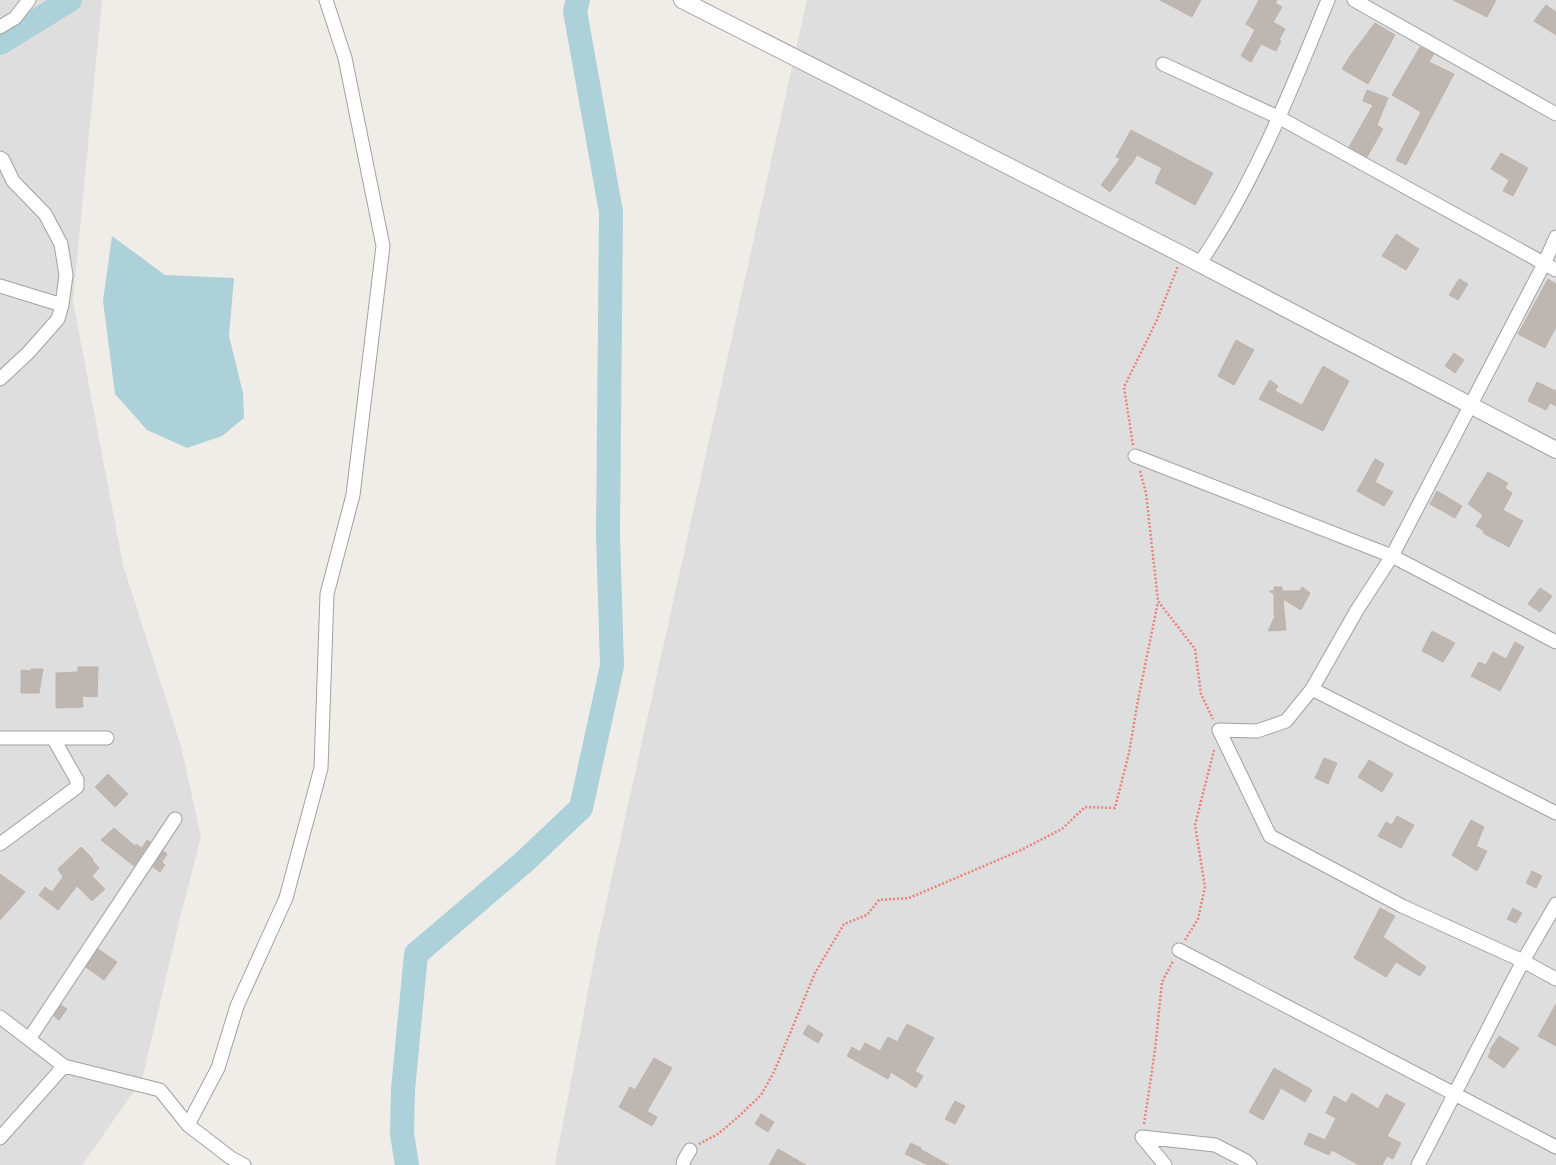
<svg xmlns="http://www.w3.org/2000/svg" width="1556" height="1165" viewBox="0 0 1556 1165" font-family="'Asap Condensed',sans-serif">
<rect width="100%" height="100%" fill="#f0ede8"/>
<path fill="#dedede" d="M0,0H102L73,301L123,565L181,746L201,837L179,922L142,1080L82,1165H0Z
M807,0H1556V1165H555L597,944Z"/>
<path fill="#add1d8" d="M112,236L165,275L234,278L229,336L243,393L244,418L222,436L187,448L147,430L115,394L103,301Z"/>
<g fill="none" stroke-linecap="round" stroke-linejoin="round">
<path stroke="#add1d8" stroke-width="24" d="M0,43L70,0
M407,1165L402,1134L403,1090L416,954L525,861L581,808L612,666L608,534L611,212L575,11L578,0"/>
</g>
<path fill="#bdb6b1" stroke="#c0b4ac" d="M1160,0H1201L1192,17Z
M1259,0H1277L1275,3L1282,7L1273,22L1285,29L1279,40L1281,41L1276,51L1261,44L1251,62L1241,56L1255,30L1246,24Z
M1453,0H1496L1487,17Z
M1546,5L1556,12V35L1534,21Z
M1375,23L1395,35L1368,84L1342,69L1350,56Z
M1420,47L1434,54L1429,62L1454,74L1406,165L1396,160L1421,112L1392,95Z
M1367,90L1388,98L1377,125L1383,129L1367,157L1349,147L1373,105L1363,101Z
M1131,130L1213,173L1195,205L1155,183L1162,168L1137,155L1131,165H1130L1110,192L1101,185L1120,159L1116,157Z
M1501,153L1528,168L1513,196L1503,191L1509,180L1491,169Z
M1396,234L1419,249L1406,270L1382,256Z
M1459,279L1468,284L1458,300L1449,295Z
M1548,279L1556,284V327L1545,348L1518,334Z
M1236,340L1254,350L1234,385L1218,376Z
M1454,353L1464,360L1455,373L1445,366Z
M1323,366L1349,381L1323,431L1259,399L1270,380L1278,386L1275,391L1302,405Z
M1537,382L1556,391V406L1550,403L1546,410L1528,401Z
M1375,459L1384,464L1375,482L1393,492L1384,506L1357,491Z
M1488,472L1508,483L1505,488L1512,493L1503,510L1523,521L1509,547L1483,533L1484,531L1476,526L1483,515L1468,504Z
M1437,491L1462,506L1455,518L1430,504Z
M1274,587H1282V591H1300L1302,587L1310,593L1301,610L1283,599L1286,630L1268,631L1275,616L1274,615V594L1269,591H1274Z
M1540,588L1552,596L1540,612L1528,604Z
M1432,631L1455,643L1443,662L1422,651Z
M1515,642L1524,647L1500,691L1471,676L1479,662L1486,665L1493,652L1506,659Z
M78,667H98L97,697L82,696L83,707L56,708V673L78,672Z
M31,669H43L39,693H21V670L31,671Z
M1324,758L1337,763L1328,784L1315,778Z
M1369,760L1393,774L1382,792L1358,777Z
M108,774L128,794L115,807L95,787Z
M1397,816L1414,825L1401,848L1378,836L1386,822L1392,825Z
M1471,820L1484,827L1476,846L1487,851L1477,871L1452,855Z
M114,828L135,846L136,844L142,848L147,840L150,842L134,866L101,840Z
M81,847L93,859L92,860L99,868L92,876L105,889L92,901L77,886L58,910L39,895L45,887L52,892L63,877L58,869Z
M163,851L167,854L162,862L165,865L160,872L153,867Z
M1532,871L1542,876L1536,888L1526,883Z
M0,874L25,892L0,920Z
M1380,908L1395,916L1383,937L1426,967L1420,976L1396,962L1386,977L1354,958Z
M1513,908L1522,913L1516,923L1507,919Z
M98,949L117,962L104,980L86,967Z
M1556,1004V1046L1538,1036Z
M61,1005L67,1009L59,1020L54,1016Z
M907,1024L934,1038L915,1071L923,1076L916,1088L891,1072L888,1079L847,1056L852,1047L860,1052L865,1043L880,1051L888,1037L897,1042Z
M808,1025L823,1034L818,1043L803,1034Z
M1499,1036L1519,1048L1504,1068L1488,1057L1491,1051L1490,1050Z
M654,1058L672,1068L647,1111L657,1117L652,1126L619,1107L630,1087L635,1090Z
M1274,1068L1312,1090L1305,1102L1281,1088L1263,1120L1249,1112Z
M1352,1093L1378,1109L1386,1094L1405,1104L1387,1136L1401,1143L1393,1159L1387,1156L1382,1165H1359L1332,1150L1329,1155L1304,1144L1309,1133L1325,1140L1336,1118L1326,1113L1334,1096L1346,1103Z
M955,1101L965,1106L955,1124L945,1119Z
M761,1114L774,1122L768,1132L755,1124Z
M911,1143L921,1148L920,1149L949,1165H928L905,1154Z
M778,1149L806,1165H769Z"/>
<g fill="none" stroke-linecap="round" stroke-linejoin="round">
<g stroke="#a1a1a1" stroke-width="15">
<path id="minor" d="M1354,0L1556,114
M0,27L15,18L29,0
M1163,64L1280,118L1556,270
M0,158L3,160L13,181L45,214L61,244L66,275L62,305L58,319L28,353L0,379
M1199,264C1255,183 1291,90 1328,0
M0,286L62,305
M1135,456L1392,556L1556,642
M1312,689L1357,610L1392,556L1544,264L1556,237
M0,738H107
M1556,813L1312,689L1286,721L1257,731L1219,730L1270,836L1402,906L1523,961L1556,979
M0,844L77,787V780L53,738
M1179,950L1556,1147
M0,1017L64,1066L160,1090L188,1125L231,1158L244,1165
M29,1039L175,819
M188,1125L218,1068L237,1006L286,898L321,768L327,594L353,495L383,246L345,58L326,0
M1142,1137L1215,1145L1246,1161L1250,1165
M1142,1137L1165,1165
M0,1138L64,1066
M683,1165L684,1160L690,1150
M1418,1165L1523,961L1556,904"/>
</g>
<g stroke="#a1a1a1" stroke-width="18">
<path id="tertiary" d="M682,0L1183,255L1556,450"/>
</g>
<path stroke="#eb827d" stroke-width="2.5" stroke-dasharray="2 2" stroke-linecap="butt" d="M1133,445L1124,387L1156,322L1178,266
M1140,471L1146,493L1158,601L1195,649L1201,694L1213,719
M1185,940L1198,919L1205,887L1195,825L1214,750
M1144,1124L1155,1050L1162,982L1173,961
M699,1144L718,1134L738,1117L761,1095L774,1072L815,973L844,924L867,915L879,900L909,898L1019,851L1062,829L1085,807L1115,808L1129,753L1138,700L1158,602"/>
<use href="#minor" stroke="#fff" stroke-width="13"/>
<use href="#tertiary" stroke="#fff" stroke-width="16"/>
</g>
</svg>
